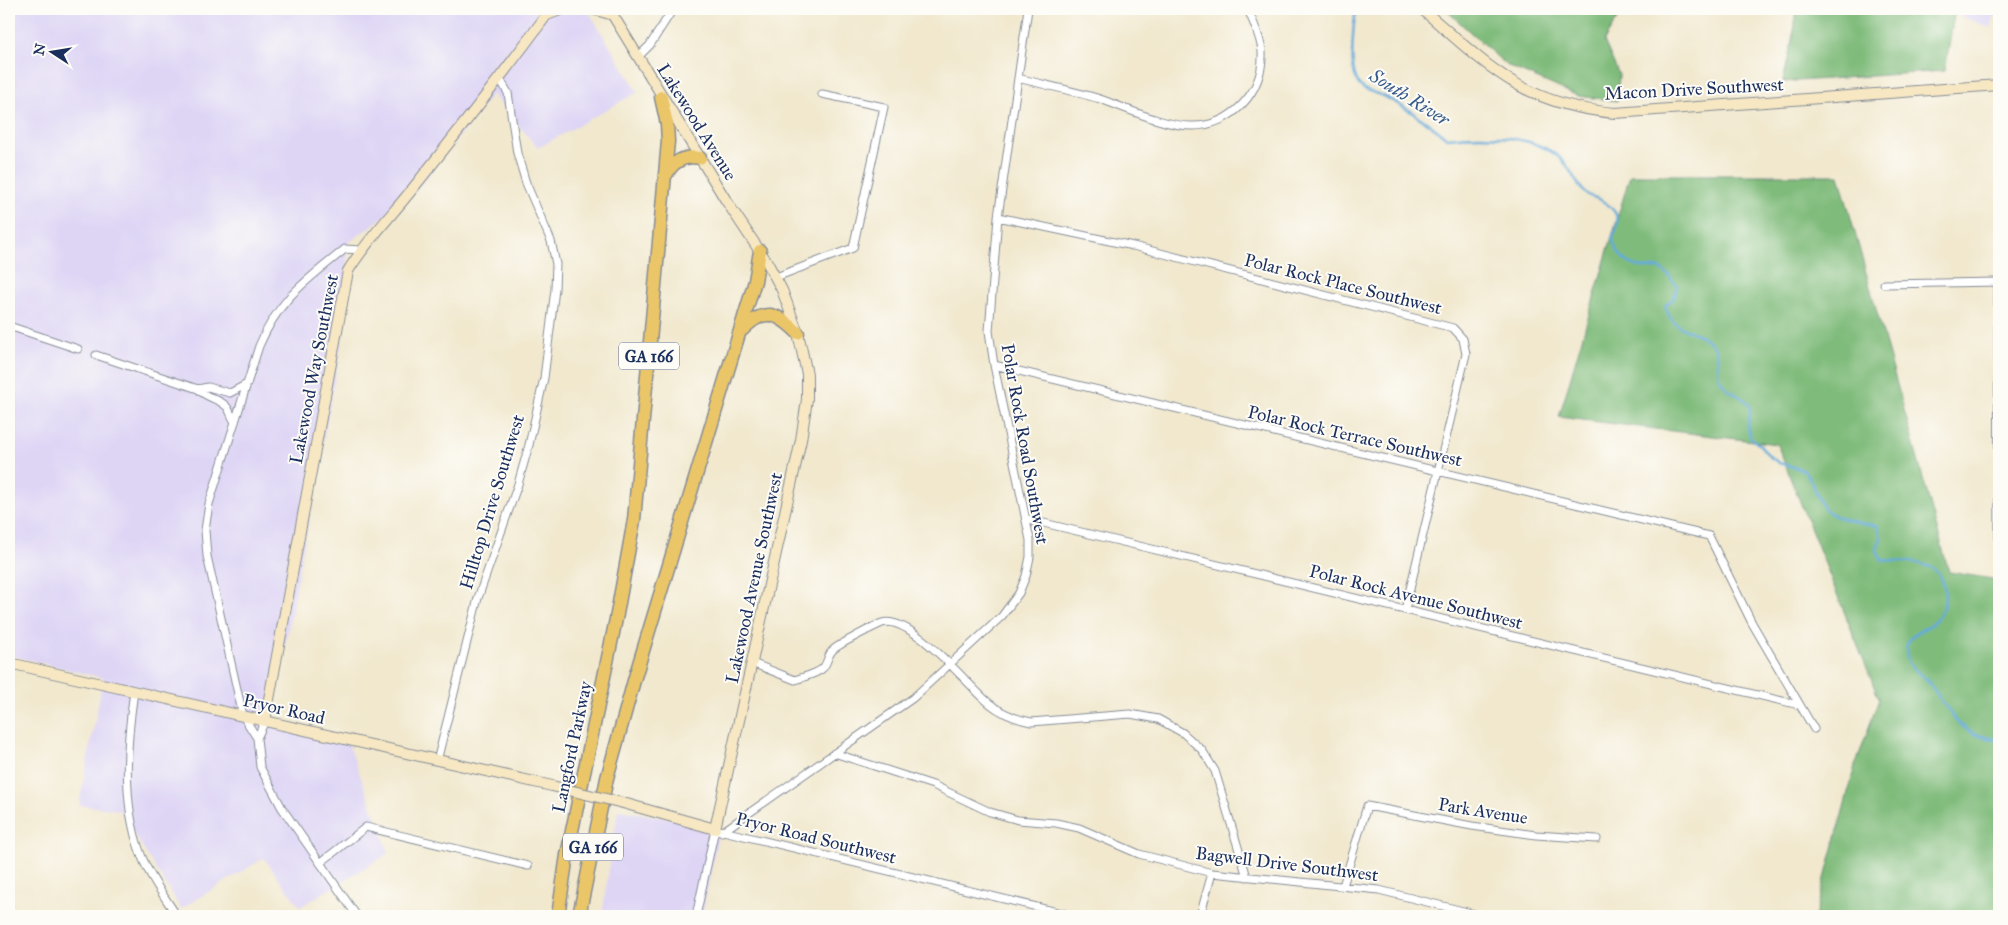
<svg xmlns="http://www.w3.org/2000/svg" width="2008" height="925" viewBox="0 0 2008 925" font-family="'IM FELL Great Primer',serif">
<rect width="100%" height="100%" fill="#fdfcf7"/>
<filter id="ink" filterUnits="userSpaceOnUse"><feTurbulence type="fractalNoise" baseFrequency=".02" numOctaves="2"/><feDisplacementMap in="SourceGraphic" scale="10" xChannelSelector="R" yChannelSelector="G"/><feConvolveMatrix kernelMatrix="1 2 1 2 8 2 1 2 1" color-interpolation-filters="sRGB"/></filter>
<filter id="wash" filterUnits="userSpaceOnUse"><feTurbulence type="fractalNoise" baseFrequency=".0096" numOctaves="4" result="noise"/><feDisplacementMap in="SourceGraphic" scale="20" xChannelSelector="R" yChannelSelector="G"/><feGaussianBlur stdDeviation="1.12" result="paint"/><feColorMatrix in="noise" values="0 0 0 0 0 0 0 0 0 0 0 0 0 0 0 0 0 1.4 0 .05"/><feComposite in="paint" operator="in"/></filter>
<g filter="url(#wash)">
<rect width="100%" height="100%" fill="#f1e8ce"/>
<path fill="#ded5f5" d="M9,9H587L638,92L538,148L492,94L411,197L348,243L344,329L271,722L347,740L389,853L300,907L264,858L181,909L119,810L79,805L103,678L9,655Z
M1942,9H1996L1991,28Z
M618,810L720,826L702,915L711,916H602Z"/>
<path fill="#7fbb7a" stroke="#4d756c" d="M1445,9H1623L1604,41L1619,75L1617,101L1578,96L1506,65Z
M1795,9H1955L1945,71L1783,82L1795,26Z
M1630,175H1839L1949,572L1999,580V916H1815L1855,766L1879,699L1777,444L1559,417Z"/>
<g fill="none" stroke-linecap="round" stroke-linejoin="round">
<path stroke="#65abdb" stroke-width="2.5" d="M1356,9C1353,27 1349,65 1357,81C1361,91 1374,92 1383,96C1406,107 1427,122 1447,138C1482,134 1537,134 1563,161C1572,170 1577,188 1588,195C1591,197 1595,197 1599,199C1617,209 1623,220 1612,238C1619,262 1635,270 1659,268L1669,276L1677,286L1674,298L1665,306C1675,336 1693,326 1711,343C1723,356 1714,366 1720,379C1729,400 1760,392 1747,427L1751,438L1761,446L1769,456L1779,463L1804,470C1813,482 1814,488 1820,502C1829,521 1859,522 1878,526L1881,538L1876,550L1882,560C1908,563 1943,557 1945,593C1945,604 1943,612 1935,621C1926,630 1911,632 1907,645C1906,649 1906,656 1908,660C1911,670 1920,672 1926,679C1941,697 1952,723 1973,733C1981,737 1991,738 1999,740"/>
</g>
</g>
<g filter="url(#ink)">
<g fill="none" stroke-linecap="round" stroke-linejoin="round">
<g stroke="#868c96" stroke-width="9">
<path id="street" d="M638,57L650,45L673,9
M1018,78C1045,85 1073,91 1100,99C1126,108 1164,126 1191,126C1231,127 1264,92 1262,52C1261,37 1253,23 1248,9
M998,217L1133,246L1453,328L1463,339L1466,354L1405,610
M776,277L853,248L884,107L822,94
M1998,283L1999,542
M1884,284L1999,282
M9,326L78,349
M96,355L198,389L208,387L230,393L247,384
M994,365L1709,536L1752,623L1814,729
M198,389C207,399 219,398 227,407C230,411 232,418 235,422
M1027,519L1799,705
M752,663L795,680C803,677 817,674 823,668C827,664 828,655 832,651C835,646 875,626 882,623C911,614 968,686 989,703C1001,713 1016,719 1031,722L1130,714L1158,719L1183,733L1202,750L1215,771L1247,877
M134,691C126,747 121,812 145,864C154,883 166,899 177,916
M257,738L265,721
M834,753L933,785L990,812L1018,820L1056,823L1079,828L1139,854L1212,873L1379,890L1483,916
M437,761L478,598L518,484L529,445L544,378L555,289L556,264L551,241L526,183L517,153L508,93L500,79
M722,832L913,698L1002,616L1019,593L1026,576L1030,557V540L994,365L989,331L998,217L1028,9
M320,863L366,827L528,866
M1343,886L1367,806L1472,826L1536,835L1597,839
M357,916L282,808L260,767L257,738L243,716L207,556L205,530L209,504L259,346C280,297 305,282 345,249L360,250
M696,916L715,829L1074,916
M1200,916L1212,873"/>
</g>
<g stroke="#868c96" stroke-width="12">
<path id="secondary" d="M593,9L613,15
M609,9L727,202L767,262L782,290L798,333L807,374V399L801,440L715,829L623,803
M1422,9C1488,66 1523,105 1615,113L1999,85
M547,15L563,9
M9,663L552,786
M265,721L348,271C367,240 392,215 414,187C461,128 507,69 551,9"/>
</g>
<g stroke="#868c96" stroke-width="15">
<path id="highway" d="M666,175C673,161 685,155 700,158
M742,330C764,307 777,312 798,333
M558,916L567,855L617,614L634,520L668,141L667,124L661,97
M579,916L607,778L635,677L755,281L760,251"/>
</g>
<use href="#street" stroke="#fff" stroke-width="7"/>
<use href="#secondary" stroke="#f7e8c3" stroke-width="10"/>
<use href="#highway" stroke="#ebc669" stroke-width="12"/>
<g stroke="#868c96" stroke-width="12" stroke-linecap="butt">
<path id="secondary-bridge" d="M552,786L623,803"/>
</g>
<use href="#secondary-bridge" stroke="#f7e8c3" stroke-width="10"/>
</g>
</g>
<g text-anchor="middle" stroke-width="4" stroke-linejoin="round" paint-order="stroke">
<g fill="#fdfcf7" stroke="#5f6c8c" stroke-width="1">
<rect x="619" y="342.5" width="60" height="27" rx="4"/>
<rect x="563" y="833.5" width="60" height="27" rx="4"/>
</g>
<g font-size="16" font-weight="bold" fill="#1b2f5e">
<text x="649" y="362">GA 166</text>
<text x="593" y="853">GA 166</text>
</g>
<g font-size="18" fill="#1b2f5e" stroke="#fdfcf7">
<text transform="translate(1694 89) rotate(-3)" y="6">Macon Drive Southwest</text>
<text transform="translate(697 122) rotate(58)" y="6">Lakewood Avenue</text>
<text transform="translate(1343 284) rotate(14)" y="6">Polar Rock Place Southwest</text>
<text transform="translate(314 369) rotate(-79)" y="6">Lakewood Way Southwest</text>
<text transform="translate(1355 436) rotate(13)" y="6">Polar Rock Terrace Southwest</text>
<text transform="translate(1025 444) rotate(80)" y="6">Polar Rock Road Southwest</text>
<text transform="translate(492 502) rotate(-73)" y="6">Hilltop Drive Southwest</text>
<text transform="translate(754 578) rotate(-78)" y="6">Lakewood Avenue Southwest</text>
<text transform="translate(1416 597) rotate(14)" y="6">Polar Rock Avenue Southwest</text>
<text transform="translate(284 709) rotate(13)" y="6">Pryor Road</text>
<text transform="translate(572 747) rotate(-78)" y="6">Langford Parkway</text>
<text transform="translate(1483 811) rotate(9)" y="6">Park Avenue</text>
<text transform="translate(816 838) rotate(14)" y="6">Pryor Road Southwest</text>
<text transform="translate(1287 864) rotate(7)" y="6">Bagwell Drive Southwest</text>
</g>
<g font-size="19" font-style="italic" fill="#355a8a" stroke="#fdfcf7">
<text transform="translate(1410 97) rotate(32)" y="7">South River</text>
</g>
</g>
<rect width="2008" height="925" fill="none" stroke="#fdfcf7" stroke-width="30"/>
<g transform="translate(52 52) rotate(282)" stroke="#fdfcf7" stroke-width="4" paint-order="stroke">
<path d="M0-4L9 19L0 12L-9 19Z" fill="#1b2f5e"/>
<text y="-8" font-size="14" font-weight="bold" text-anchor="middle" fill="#1b2f5e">N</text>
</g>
</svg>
